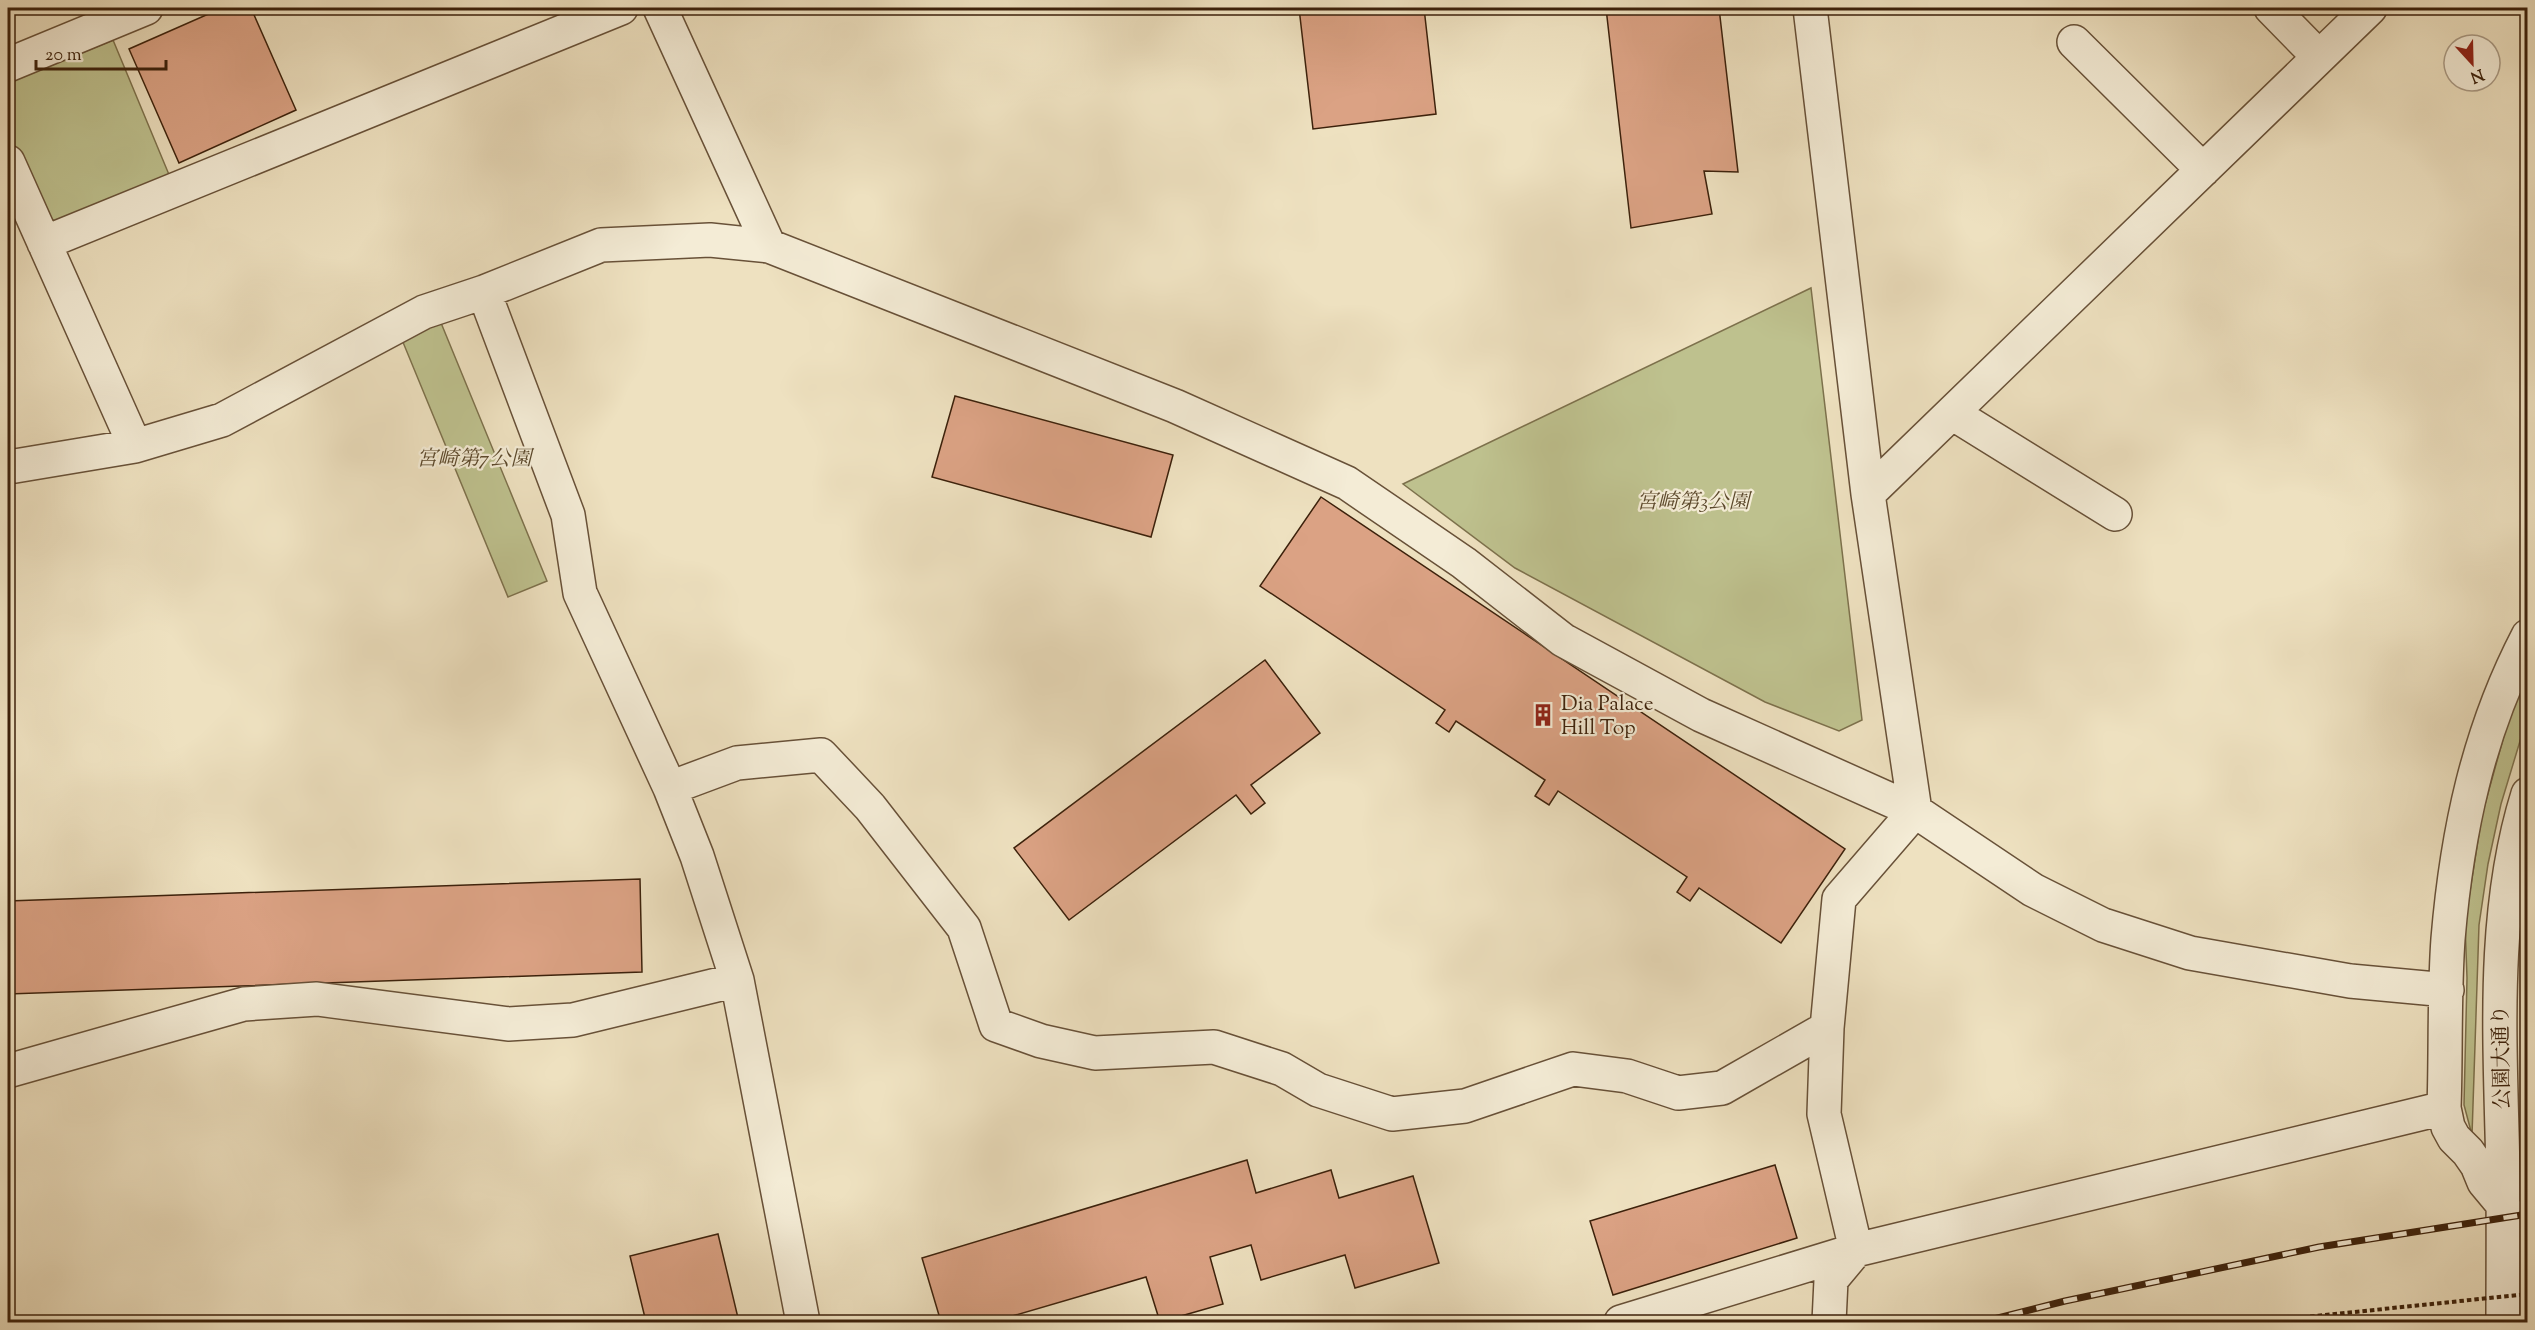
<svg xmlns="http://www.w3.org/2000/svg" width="2535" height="1330" viewBox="0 0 2535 1330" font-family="'Sorts Mill Goudy','Noto Serif JP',serif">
<rect width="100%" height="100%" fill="#eee1c0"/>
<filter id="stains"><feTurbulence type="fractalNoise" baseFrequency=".00333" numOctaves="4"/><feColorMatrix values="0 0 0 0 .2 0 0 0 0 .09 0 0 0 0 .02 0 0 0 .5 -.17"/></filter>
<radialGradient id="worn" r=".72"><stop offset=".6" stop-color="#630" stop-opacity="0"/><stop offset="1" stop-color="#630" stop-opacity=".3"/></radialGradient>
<path fill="#bec18e" stroke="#7d714c" stroke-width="1.5" d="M113,40L170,177L42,229L8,145V83Z
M1811,288L1862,720L1839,731L1765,702L1515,568L1403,484Z
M439,318L547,581L508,597L400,335Z
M2527,669V718L2501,804L2488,864L2479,925L2472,1135L2464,1105L2467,978L2465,923L2482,815L2515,696Z
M2527,949V1322H2523L2519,1316Z"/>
<path fill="#dba284" stroke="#3c210b" stroke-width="1.5" d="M222,8H251L296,110L179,163L129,49Z
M1299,8H1424L1436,114L1313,129Z
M1606,8H1719L1738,172L1704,171L1712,214L1631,228Z
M955,396L1173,455L1151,537L932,477Z
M1321,497L1845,849L1781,943L1699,888L1690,901L1677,892L1687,877L1558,791L1549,805L1535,796L1545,780L1456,721L1449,732L1436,723L1445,710L1260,586Z
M1265,660L1320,733L1251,785L1265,803L1251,814L1236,795L1069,920L1014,848Z
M640,879L642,972L8,994V901Z
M1247,1160L1256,1193L1331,1170L1339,1198L1413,1176L1439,1263L1355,1288L1345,1255L1261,1280L1251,1245L1210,1257L1223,1304L1160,1322L1146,1277L992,1322H941L922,1258Z
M1775,1165L1797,1238L1613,1295L1590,1221Z
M718,1234L739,1322H646L630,1256Z"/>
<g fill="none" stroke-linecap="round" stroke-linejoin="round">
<g stroke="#685138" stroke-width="36">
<path id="minor" d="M660,8L769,246
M1810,8L1868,494L1915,811L1839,899L1827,1028L1824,1114L1856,1250L1831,1280L1829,1322
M2271,8L2319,57
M2074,42L2203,170
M8,65L146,8
M8,162L135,446
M44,243L621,8
M484,292L568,515L580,593L670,788L697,856L737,980L803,1322
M1952,413L2115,514
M8,465L15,466L135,446L222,420L424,312L484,292L601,245L710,240L769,246L1175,406L1347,483L1464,563L1563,640L1701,715L1915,811L2033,890L2103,925L2190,953L2350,981L2447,990
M1868,494L2370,8
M670,788L737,763L821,755L870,807L964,928L996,1025L1041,1041L1095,1053L1214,1047L1282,1069L1318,1090L1392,1114L1465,1106L1573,1069L1627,1076L1678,1093L1722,1088L1827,1028
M8,1071L244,1004L317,999L508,1024L573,1020L737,980
M2504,1206L2484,1182L2477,1165L2468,1152L2454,1138L2448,1127L2444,1108C2446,1052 2444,995 2448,939C2457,832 2478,732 2528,636
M1621,1322L1856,1250L2444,1108
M2503,1322C2503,1259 2504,1195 2502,1132C2499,1019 2494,903 2528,794"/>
</g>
<path stroke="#3c210b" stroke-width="4" stroke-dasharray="4.5 3" stroke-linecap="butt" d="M2328,1315L2329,1322"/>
<use href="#minor" stroke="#f4ecd6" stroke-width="33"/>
<g stroke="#3c210b" stroke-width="7">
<path id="rail" d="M1982,1322L2065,1301L2319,1247L2528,1214"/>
</g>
<use href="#rail" stroke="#f4ecd6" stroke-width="4.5" stroke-dasharray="14" stroke-linecap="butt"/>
<path stroke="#3c210b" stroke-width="4" stroke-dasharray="4.5 3" stroke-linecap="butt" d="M2258,1322L2528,1294"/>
</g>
<defs>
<g id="building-bare" transform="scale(1.8)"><path d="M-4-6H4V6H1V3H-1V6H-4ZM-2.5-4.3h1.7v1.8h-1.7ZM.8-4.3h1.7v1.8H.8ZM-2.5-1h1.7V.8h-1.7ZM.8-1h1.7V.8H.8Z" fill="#8f2418" stroke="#f4ecd6" stroke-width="2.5" paint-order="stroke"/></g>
</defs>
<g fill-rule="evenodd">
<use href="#building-bare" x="1543" y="715"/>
</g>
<g text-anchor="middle" stroke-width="4.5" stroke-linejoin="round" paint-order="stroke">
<g font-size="21" font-style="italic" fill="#5c492c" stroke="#f4ecd6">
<text x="474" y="465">宮崎第7公園</text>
<text x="1693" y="508">宮崎第3公園</text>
</g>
<g font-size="21" fill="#3c210b" stroke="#f4ecd6" text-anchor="start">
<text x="1561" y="710">Dia Palace<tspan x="1561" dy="24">Hill Top</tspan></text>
</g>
<g font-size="21" fill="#3c210b" stroke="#f4ecd6">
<text transform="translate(2501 1057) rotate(-91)" y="7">公園大通り</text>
</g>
</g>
<rect width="2535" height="1330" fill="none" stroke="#eee1c0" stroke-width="30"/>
<rect x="9" y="9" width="2517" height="1312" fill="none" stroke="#3c210b" stroke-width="3"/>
<rect x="15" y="15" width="2505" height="1300" fill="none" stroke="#3c210b" stroke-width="1.5"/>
<g transform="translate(2472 63) rotate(158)"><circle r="28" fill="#f4ecd6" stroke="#aa9b85" stroke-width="1.5"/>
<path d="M0-4.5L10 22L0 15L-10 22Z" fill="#8f2418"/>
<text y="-9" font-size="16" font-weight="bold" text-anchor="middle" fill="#3c210b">N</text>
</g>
<path d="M36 60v9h130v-9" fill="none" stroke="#3c210b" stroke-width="3"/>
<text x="45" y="60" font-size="18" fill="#3c210b" stroke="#f4ecd6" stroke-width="4.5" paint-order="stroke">20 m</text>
<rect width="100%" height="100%" filter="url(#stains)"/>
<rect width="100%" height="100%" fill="url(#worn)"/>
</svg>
